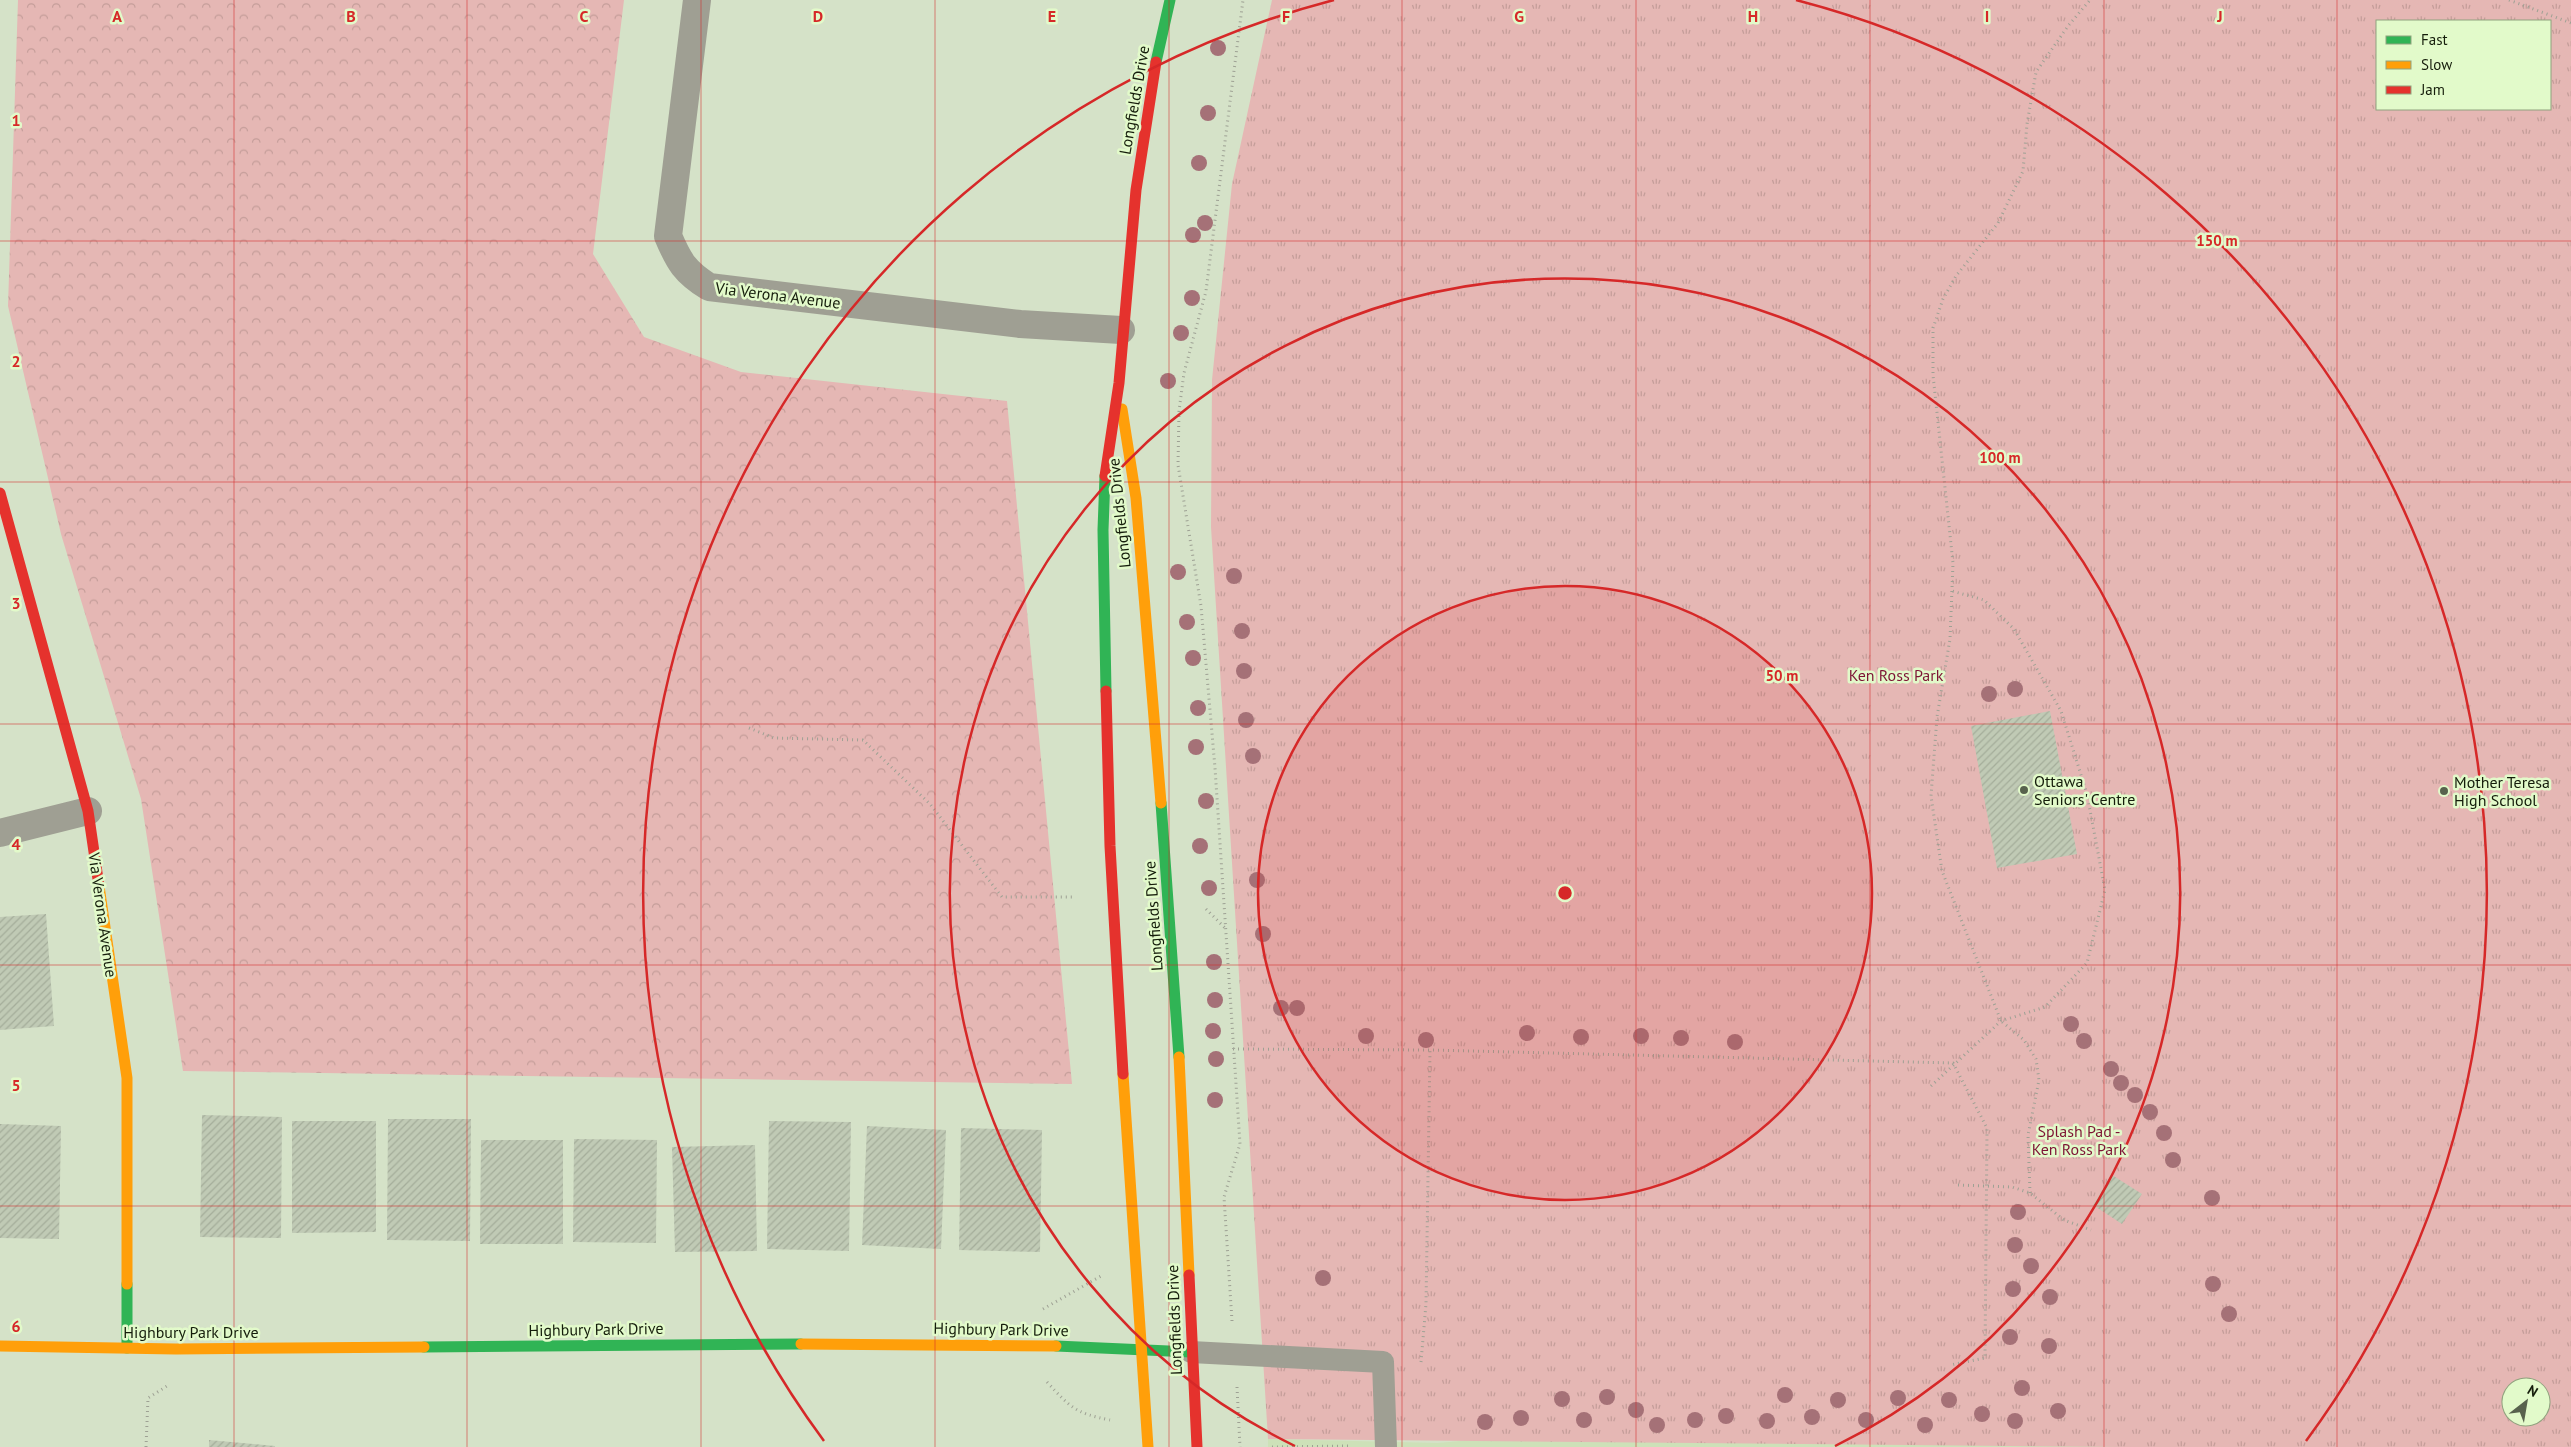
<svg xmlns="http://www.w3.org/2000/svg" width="2571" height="1447" viewBox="0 0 2571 1447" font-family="'PT Sans',sans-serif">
<defs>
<pattern id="forest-crowns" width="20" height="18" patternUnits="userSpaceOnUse" patternTransform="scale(1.25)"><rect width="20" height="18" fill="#e5b7b4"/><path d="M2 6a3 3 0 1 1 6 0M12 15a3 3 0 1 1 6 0" fill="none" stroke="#c49d99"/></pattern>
<pattern id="park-tufts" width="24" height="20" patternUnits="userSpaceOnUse" patternTransform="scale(1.25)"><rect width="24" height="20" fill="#e5b7b4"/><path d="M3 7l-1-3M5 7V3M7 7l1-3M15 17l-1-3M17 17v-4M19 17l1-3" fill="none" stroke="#c49d99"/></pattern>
<pattern id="building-hatch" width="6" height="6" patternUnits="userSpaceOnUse" patternTransform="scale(1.25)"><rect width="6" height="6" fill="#c0cab5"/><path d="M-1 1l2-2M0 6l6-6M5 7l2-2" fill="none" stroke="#a4ad9a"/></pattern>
</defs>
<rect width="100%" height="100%" fill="#d5e2c8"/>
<path fill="#cde1b8" d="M1525,1435L2391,1447H1268V1439L1438,1443Z"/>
<path fill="url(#forest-crowns)" d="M18,0H624L593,254L644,337L741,372L1007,401L1072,1084L183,1071L141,799L61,534L8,306Z"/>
<path fill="url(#park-tufts)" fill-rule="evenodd" d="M1272,0H2571V1447H2125L1268,1439L1211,527L1212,380L1232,184ZM2377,21H2550V109H2377ZM2511,1387H2541V1417H2511Z"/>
<path fill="url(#building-hatch)" d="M2050,711L2077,854L1997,868L1971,726Z
M46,914L54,1026L0,1030V917Z
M202,1115L282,1117L281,1238L200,1237Z
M388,1119H471L470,1241L387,1240Z
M292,1121H376V1232L292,1233Z
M769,1121L851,1122L849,1251L767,1249Z
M0,1124L61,1126L59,1239L0,1238Z
M867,1126L946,1130L941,1249L862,1245Z
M961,1128L1042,1130L1040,1252L959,1250Z
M574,1139L657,1140L656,1243L573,1242Z
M481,1140H563V1244H480Z
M755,1145L757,1251L675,1252L672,1147Z
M2112,1175L2142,1194L2122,1224L2093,1205Z
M209,1440L275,1446V1447H209Z"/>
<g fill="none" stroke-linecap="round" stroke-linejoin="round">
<path stroke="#9ea194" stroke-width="3" stroke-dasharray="1 4" stroke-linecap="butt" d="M2509,0L2571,23
M749,728L774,738L863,740L930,804L1002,897H1073
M1206,909L1225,928
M1233,1049L1430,1050L1953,1063L1987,1128L1985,1358L1950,1365
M1931,1086L2001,1021L2045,1007L2087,963L2105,890L2087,794L2061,711L2014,629L1984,600L1952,591
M1958,1185L2012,1187L2030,1193L2064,1220L2091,1230
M2030,1193L2028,1135L2039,1080L2036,1059L2024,1040L2001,1021L1942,871L1931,796L1937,717L1950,639L1953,563L1933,375V328L1943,299L1956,276L1998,223L2023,171L2027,124L2036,72L2068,26L2090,0
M1043,1309L1101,1276
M1232,1321L1224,1197L1240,1144L1215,768L1201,606L1178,465L1179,411L1184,373L1206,291L1243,0
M1421,1362L1426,1304L1430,1050
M1047,1382C1071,1408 1075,1413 1110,1420
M1237,1387L1240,1447
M146,1447L148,1398L167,1386
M1272,1447L1350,1446"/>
<path stroke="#9f9f93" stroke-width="22" d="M1191,1352L1383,1362L1386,1447"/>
<path stroke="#9f9f93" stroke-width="28" d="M697,0L668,236C679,262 685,272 709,287L1020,324L1121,330
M0,833L88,811"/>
<path stroke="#30b455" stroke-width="11" d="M1156,62L1170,0
M1105,476L1103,530L1106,691
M1161,803L1179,1057
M127,1284V1348
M1056,1346L1191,1352
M424,1347L801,1344"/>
<path stroke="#ff9f0a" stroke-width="11" d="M1122,409L1136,498L1161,803
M99,886L127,1078V1284
M1179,1057L1189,1275
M1123,1074L1148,1447
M801,1344L1056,1346
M0,1346L176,1349L424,1347"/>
<path stroke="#e5322d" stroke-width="11" d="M1105,476L1119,383L1136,190L1156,62
M0,493L88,811L99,886
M1106,691L1110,846L1123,1074
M1189,1275L1197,1447"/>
</g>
<g fill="#a57177">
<circle cx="1218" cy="48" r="8"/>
<circle cx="1208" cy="113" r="8"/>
<circle cx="1199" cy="163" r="8"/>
<circle cx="1205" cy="223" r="8"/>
<circle cx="1193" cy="235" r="8"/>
<circle cx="1192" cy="298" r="8"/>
<circle cx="1181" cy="333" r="8"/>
<circle cx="1168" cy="381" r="8"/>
<circle cx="1178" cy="572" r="8"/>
<circle cx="1234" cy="576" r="8"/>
<circle cx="1187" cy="622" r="8"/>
<circle cx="1242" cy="631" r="8"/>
<circle cx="1193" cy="658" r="8"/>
<circle cx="1244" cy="671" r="8"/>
<circle cx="2015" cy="689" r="8"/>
<circle cx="1989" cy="694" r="8"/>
<circle cx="1198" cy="708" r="8"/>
<circle cx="1246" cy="720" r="8"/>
<circle cx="1196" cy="747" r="8"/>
<circle cx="1253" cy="756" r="8"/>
<circle cx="1206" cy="801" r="8"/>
<circle cx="1200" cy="846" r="8"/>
<circle cx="1257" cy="880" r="8"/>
<circle cx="1209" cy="888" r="8"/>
<circle cx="1263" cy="934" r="8"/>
<circle cx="1214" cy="962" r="8"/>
<circle cx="1215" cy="1000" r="8"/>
<circle cx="1281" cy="1008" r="8"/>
<circle cx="1297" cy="1008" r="8"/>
<circle cx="2071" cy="1024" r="8"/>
<circle cx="1213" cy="1031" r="8"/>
<circle cx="1527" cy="1033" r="8"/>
<circle cx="1366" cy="1036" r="8"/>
<circle cx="1641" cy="1036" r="8"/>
<circle cx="1581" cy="1037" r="8"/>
<circle cx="1681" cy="1038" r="8"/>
<circle cx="1426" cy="1040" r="8"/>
<circle cx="2084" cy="1041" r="8"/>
<circle cx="1735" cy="1042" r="8"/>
<circle cx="1216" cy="1059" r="8"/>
<circle cx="2111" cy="1069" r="8"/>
<circle cx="2121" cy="1083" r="8"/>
<circle cx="2135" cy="1095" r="8"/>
<circle cx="1215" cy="1100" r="8"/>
<circle cx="2150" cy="1112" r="8"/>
<circle cx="2164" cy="1133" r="8"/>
<circle cx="2173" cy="1160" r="8"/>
<circle cx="2212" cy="1198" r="8"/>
<circle cx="2018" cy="1212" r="8"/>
<circle cx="2015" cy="1245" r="8"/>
<circle cx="2031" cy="1266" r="8"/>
<circle cx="1323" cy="1278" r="8"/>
<circle cx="2213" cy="1284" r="8"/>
<circle cx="2013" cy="1289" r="8"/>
<circle cx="2050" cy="1297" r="8"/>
<circle cx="2229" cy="1314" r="8"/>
<circle cx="2010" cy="1337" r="8"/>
<circle cx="2049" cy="1346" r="8"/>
<circle cx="2022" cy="1388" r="8"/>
<circle cx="1785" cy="1395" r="8"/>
<circle cx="1607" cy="1397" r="8"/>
<circle cx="1898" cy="1398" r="8"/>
<circle cx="1562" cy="1399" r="8"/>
<circle cx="1838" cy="1400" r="8"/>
<circle cx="1949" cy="1400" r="8"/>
<circle cx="1636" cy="1410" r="8"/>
<circle cx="2058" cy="1411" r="8"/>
<circle cx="1982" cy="1414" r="8"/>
<circle cx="1726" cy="1416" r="8"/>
<circle cx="1812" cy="1417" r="8"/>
<circle cx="1521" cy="1418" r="8"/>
<circle cx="1584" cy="1420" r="8"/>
<circle cx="1695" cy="1420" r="8"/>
<circle cx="1866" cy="1420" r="8"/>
<circle cx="1767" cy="1421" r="8"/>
<circle cx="2015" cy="1421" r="8"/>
<circle cx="1485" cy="1422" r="8"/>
<circle cx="1657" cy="1425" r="8"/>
<circle cx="1925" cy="1425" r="8"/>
</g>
<path fill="none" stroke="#d62828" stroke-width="1" stroke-opacity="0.55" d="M234,0V1447M467,0V1447M701,0V1447M935,0V1447M1169,0V1447M1402,0V1447M1636,0V1447M1870,0V1447M2104,0V1447M2337,0V1447M0,241H2571M0,482H2571M0,724H2571M0,965H2571M0,1206H2571"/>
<circle cx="1565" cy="893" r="307" fill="#d62828" fill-opacity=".12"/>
<g fill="none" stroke="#d62828" stroke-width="2.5">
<circle cx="1565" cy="893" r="307"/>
<path d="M1295 1446A615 615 0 1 1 1835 1446"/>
<path d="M824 1441A922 922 0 0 1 1334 0M1796 0A922 922 0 0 1 2306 1441"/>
</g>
<g fill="#58624d" stroke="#e2faca" stroke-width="2">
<circle cx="2024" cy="790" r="5"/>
<circle cx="2444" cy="791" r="5"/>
</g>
<g text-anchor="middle" stroke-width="5" stroke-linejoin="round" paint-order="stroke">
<g font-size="16" fill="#151d0b" stroke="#e2faca">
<text transform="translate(1134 100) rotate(-80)" y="6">Longfields Drive</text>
<text transform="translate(778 295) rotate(7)" y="6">Via Verona Avenue</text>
<text transform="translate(1119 513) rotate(-96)" y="6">Longfields Drive</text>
<text transform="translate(103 915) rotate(82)" y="6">Via Verona Avenue</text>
<text transform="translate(1153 916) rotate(-94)" y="6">Longfields Drive</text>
<text transform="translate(1174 1320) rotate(-92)" y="6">Longfields Drive</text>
<text transform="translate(596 1329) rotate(-1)" y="6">Highbury Park Drive</text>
<text transform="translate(1001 1329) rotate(1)" y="6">Highbury Park Drive</text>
<text x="191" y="1338">Highbury Park Drive</text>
</g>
<g font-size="16" fill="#7d1435" stroke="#e2faca">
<text x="1896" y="681">Ken Ross Park</text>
<text x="2079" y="1137">Splash Pad -<tspan x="2079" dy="18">Ken Ross Park</tspan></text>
</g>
<g font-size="16" fill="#151d0b" stroke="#e2faca" text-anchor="start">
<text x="2034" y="787">Ottawa<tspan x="2034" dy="18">Seniors' Centre</tspan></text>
<text x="2454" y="788">Mother Teresa<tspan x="2454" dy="18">High School</tspan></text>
</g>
</g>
<g font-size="16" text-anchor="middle" font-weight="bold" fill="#d62828" stroke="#e2faca" stroke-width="5" stroke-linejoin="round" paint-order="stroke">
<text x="117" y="22">A</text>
<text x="351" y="22">B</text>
<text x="584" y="22">C</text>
<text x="818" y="22">D</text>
<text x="1052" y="22">E</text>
<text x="1286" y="22">F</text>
<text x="1519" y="22">G</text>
<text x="1753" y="22">H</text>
<text x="1987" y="22">I</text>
<text x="2220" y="22">J</text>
<text x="16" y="126">1</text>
<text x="16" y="367">2</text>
<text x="16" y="609">3</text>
<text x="16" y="850">4</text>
<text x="16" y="1091">5</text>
<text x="16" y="1332">6</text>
</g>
<circle cx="1565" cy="893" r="8" fill="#d62828" stroke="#e2faca" stroke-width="2.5"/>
<g font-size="15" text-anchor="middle" font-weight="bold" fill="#d62828" stroke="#e2faca" stroke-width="5" stroke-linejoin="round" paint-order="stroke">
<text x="2217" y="246">150 m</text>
<text x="2000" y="463">100 m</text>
<text x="1782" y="681">50 m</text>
</g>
<rect x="2376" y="20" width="175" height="90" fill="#e2faca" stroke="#90a27e"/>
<rect x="2386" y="36" width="25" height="8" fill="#30b455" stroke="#90a27e"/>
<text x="2421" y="45" font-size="15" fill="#151d0b">Fast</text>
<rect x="2386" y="61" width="25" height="8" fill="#ff9f0a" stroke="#90a27e"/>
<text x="2421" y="70" font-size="15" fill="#151d0b">Slow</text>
<rect x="2386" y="86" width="25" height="8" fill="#e5322d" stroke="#90a27e"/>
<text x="2421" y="95" font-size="15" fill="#151d0b">Jam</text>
<g transform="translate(2526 1402) rotate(31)"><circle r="24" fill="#e2faca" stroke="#90a27e"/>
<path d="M0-4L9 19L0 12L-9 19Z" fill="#58624d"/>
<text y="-8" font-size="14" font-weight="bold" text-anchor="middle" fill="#151d0b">N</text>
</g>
</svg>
